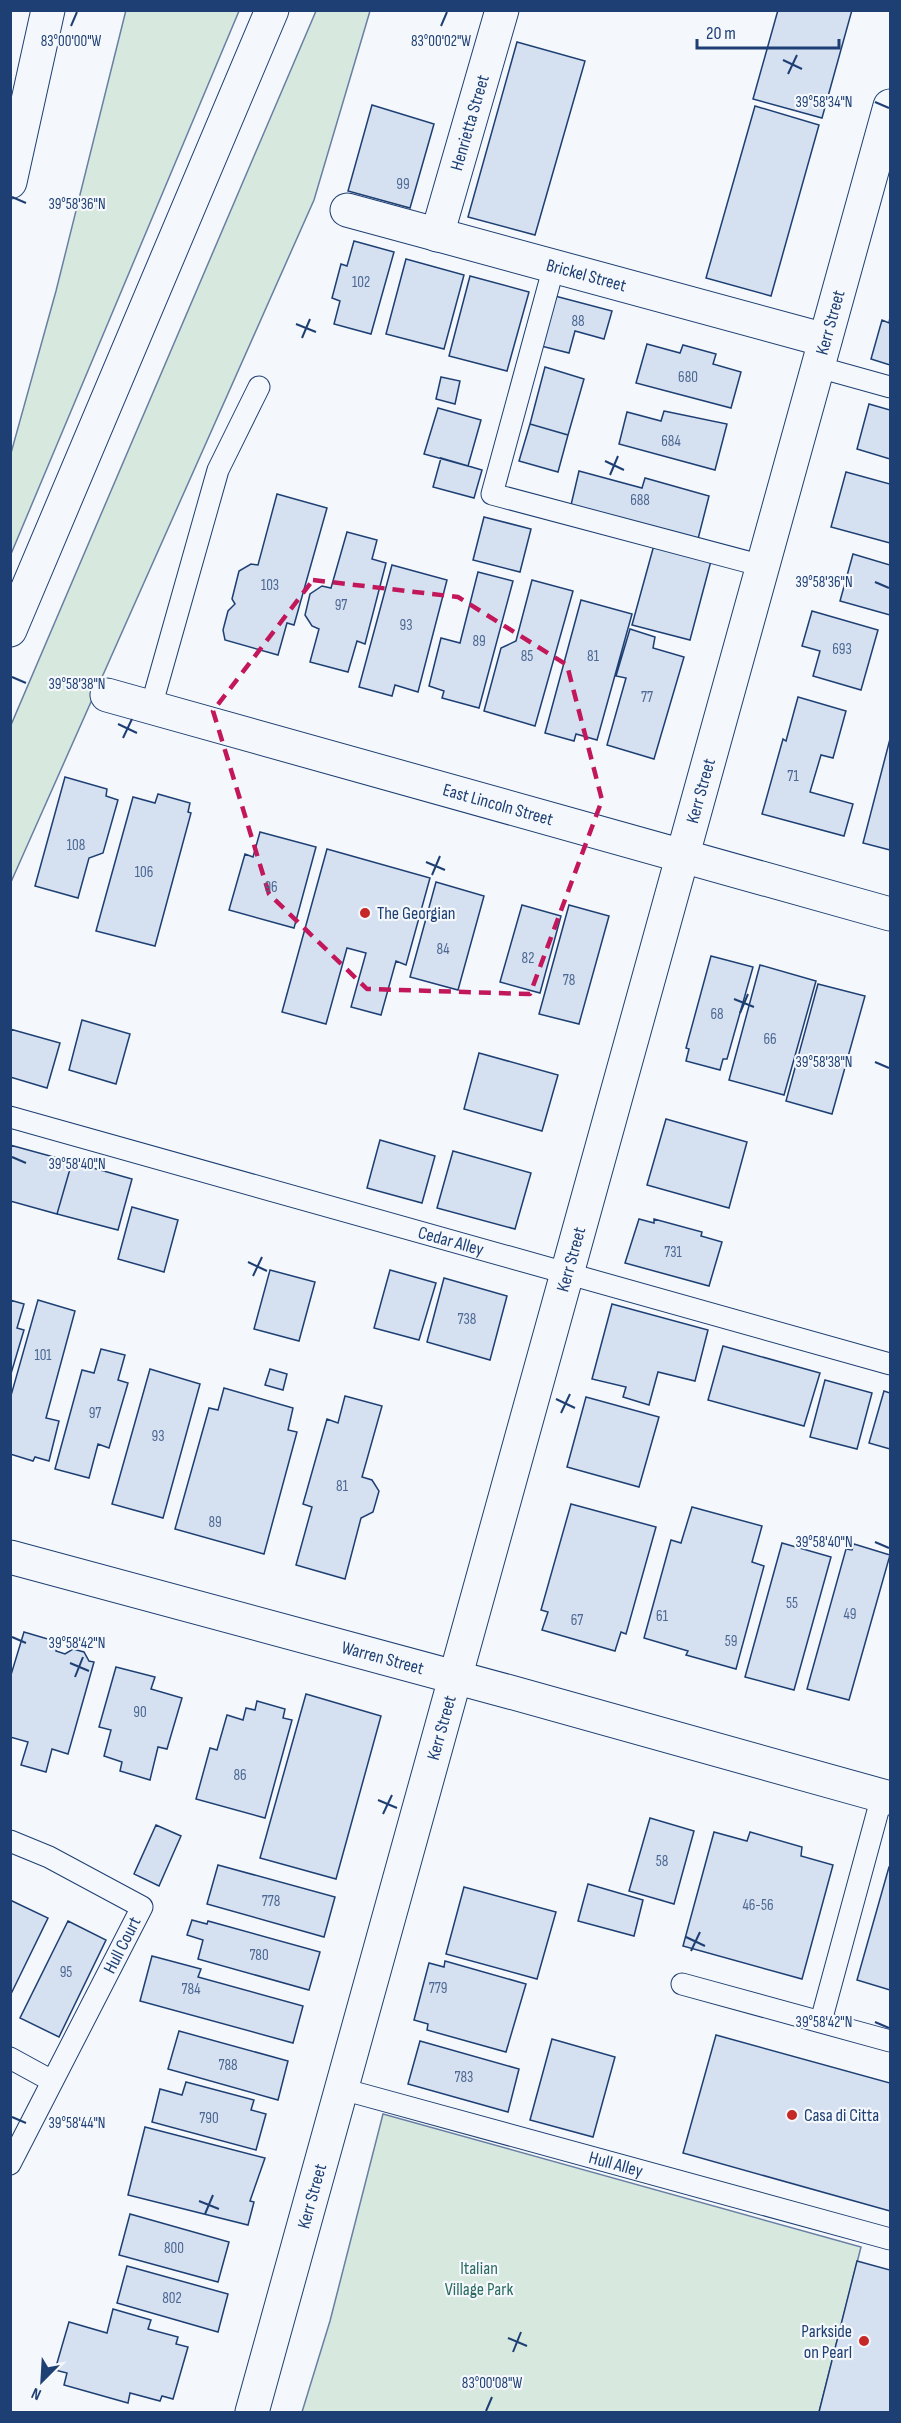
<svg xmlns="http://www.w3.org/2000/svg" width="901" height="2423" viewBox="0 0 901 2423" font-family="'Sofia Sans Condensed',sans-serif">
<rect width="100%" height="100%" fill="#f4f7fb"/>
<path fill="#d7e8df" stroke="#687fa3" stroke-width="1.5" d="M126,10L239,11L11,554V453L56,291Z
M316,11H370L314,200L11,882V725Z
M383,2114L861,2247L819,2412H302L330,2321Z"/>
<path fill="#d5e0f0" stroke="#1d3f73" stroke-width="1.5" d="M778,10H852L822,118L753,99Z
M517,42L585,61L535,235L468,217Z
M372,105L434,124L410,208L348,191Z
M755,106L819,125L771,296L706,278Z
M354,241L394,252L371,334L334,324L340,301L332,298L341,264L347,266Z
M406,259L464,275L444,349L386,334Z
M470,276L529,292L507,371L449,356Z
M555,296L612,311L604,339L575,331L569,353L541,346Z
M890,317V365L871,359L882,320L889,323Z
M647,344L680,353L683,345L716,354L713,364L741,372L731,408L636,383Z
M545,367L584,379L568,435L530,424Z
M441,377L460,381L455,404L436,399Z
M869,404L890,410V459L857,449Z
M438,408L481,420L468,466L424,454Z
M664,411L727,424L715,470L619,444L627,412L661,421Z
M530,424L568,435L558,472L519,461Z
M441,458L482,470L474,498L433,487Z
M579,471L642,488L645,478L709,496L698,539L571,505Z
M846,472L890,484V543L831,527Z
M277,494L327,508L294,625L287,623L278,655L225,640L223,630L228,611L235,604L232,599L239,571L251,564L258,565Z
M484,517L531,529L520,572L473,560Z
M347,532L377,540L372,559L386,563L365,644L357,641L348,672L310,662L319,629L312,626L305,615L310,594L322,586L331,588Z
M654,545L711,561L690,640L632,625Z
M853,554L890,565V615L840,601Z
M392,565L447,580L418,692L395,685L392,696L359,687Z
M478,572L513,581L479,708L442,698L444,691L429,686L441,638L460,643Z
M532,580L573,591L535,726L484,711L501,648L516,641Z
M581,600L632,614L597,740L576,734L574,741L545,733Z
M812,611L878,630L861,690L813,676L820,651L802,646Z
M630,629L655,637L653,648L684,657L654,759L607,745L626,678L616,676Z
M798,697L846,711L833,758L821,755L810,792L853,804L844,836L762,814L783,739L786,741Z
M890,739V850L863,843Z
M65,777L107,789L106,796L118,800L103,853L89,858L78,898L35,886Z
M158,794L190,803L188,812L191,813L155,946L96,931L133,797L155,803Z
M260,832L316,847L294,928L229,910L245,854L253,857Z
M327,849L430,878L406,965L396,961L381,1015L351,1007L366,953L347,948L326,1024L282,1012Z
M436,882L484,896L458,990L410,977Z
M522,905L561,916L540,993L500,982Z
M569,905L609,916L579,1024L539,1014Z
M711,956L753,967L727,1059H723L720,1070L686,1061L689,1049L686,1048Z
M760,965L816,981L784,1095L729,1080Z
M818,984L865,996L832,1114L786,1101Z
M82,1020L130,1034L116,1084L69,1070Z
M10,1029L60,1043L47,1088L10,1077Z
M479,1053L558,1075L542,1131L464,1109Z
M666,1119L747,1142L729,1208L647,1185Z
M380,1140L435,1156L422,1203L367,1188Z
M10,1145L72,1162L57,1214L10,1201Z
M453,1151L531,1173L515,1229L437,1208Z
M72,1162L132,1179L118,1230L57,1214Z
M132,1207L178,1220L164,1272L118,1259Z
M639,1219L654,1223V1219L702,1232L701,1236L722,1242L709,1286L625,1263Z
M270,1270L315,1282L299,1341L254,1329Z
M390,1270L436,1283L419,1340L374,1328Z
M444,1278L507,1296L490,1360L427,1342Z
M10,1300L24,1304L17,1328L24,1330L10,1377Z
M38,1300L75,1311L46,1418L59,1421L49,1461L35,1457L33,1461L10,1454V1399Z
M612,1304L708,1330L695,1381L658,1372L649,1405L623,1397L626,1387L592,1379Z
M723,1346L820,1373L804,1426L708,1400Z
M101,1349L125,1355L118,1380L128,1383L109,1448L98,1444L89,1478L55,1469L82,1370L94,1373Z
M150,1369L200,1384L163,1518L112,1504Z
M270,1369L287,1374L283,1390L265,1385Z
M825,1380L872,1393L857,1449L810,1437Z
M224,1388L293,1408L288,1430L297,1432L264,1554L175,1529L209,1408L218,1410Z
M884,1391L890,1393V1449L869,1443Z
M345,1396L382,1406L362,1477L372,1480L379,1491L373,1512L361,1518L345,1579L296,1565L312,1507L303,1504L327,1419L338,1423Z
M586,1397L659,1417L639,1487L567,1467Z
M571,1504L656,1527L626,1634L621,1632L615,1651L542,1630L548,1612L541,1610Z
M692,1507L762,1526L752,1562L764,1566L736,1669L686,1655L688,1651L644,1638L671,1540L681,1543Z
M782,1543L831,1557L794,1690L745,1677Z
M854,1544L890,1555L849,1700L807,1689L846,1549L852,1550Z
M24,1632L58,1642L56,1651L65,1654L73,1649L84,1652L89,1661L94,1662L68,1754L52,1749L46,1772L21,1765L28,1742L10,1737V1678Z
M116,1667L155,1677L151,1689L182,1698L167,1749L158,1747L150,1780L120,1771L122,1762L104,1756L111,1730L99,1727Z
M306,1694L381,1716L336,1879L260,1858Z
M257,1701L285,1709L283,1718L292,1720L265,1818L196,1799L210,1748L217,1750L227,1715L243,1720L246,1708L255,1710Z
M650,1818L694,1831L674,1904L629,1891Z
M156,1825L181,1836L159,1886L134,1874Z
M714,1832L747,1841L750,1832L802,1847L801,1856L833,1865L802,1979L683,1946Z
M218,1865L335,1897L324,1937L207,1904Z
M889,1867H890V1990L857,1980Z
M588,1884L643,1900L634,1936L578,1921Z
M464,1887L556,1912L537,1979L446,1954Z
M10,1900L48,1918L10,1996Z
M192,1920L207,1924L208,1921L320,1952L309,1990L198,1959L203,1940L187,1935Z
M68,1921L106,1940L59,2037L20,2018Z
M152,1956L201,1969L198,1977L303,2006L293,2043L140,2001Z
M445,1961L526,1984L506,2052L427,2030L428,2024L414,2020L429,1963L444,1967Z
M179,2031L288,2061L278,2100L168,2069Z
M716,2035L890,2083V2211L683,2153Z
M552,2039L615,2057L593,2137L530,2120Z
M420,2041L519,2069L508,2112L408,2084Z
M186,2082L254,2100L251,2110L266,2114L256,2150L152,2122L160,2089L182,2095Z
M145,2127L265,2158L250,2201L254,2202L248,2225L128,2195Z
M130,2214L229,2242L218,2282L119,2255Z
M857,2261L890,2270V2412H819Z
M127,2266L228,2294L218,2332L117,2303Z
M113,2309L151,2320L148,2329L178,2337L176,2344L188,2347L173,2399L162,2396L160,2401L130,2393L128,2403L64,2385L67,2373L55,2370L69,2322L107,2333Z"/>
<g fill="none" stroke-linecap="round" stroke-linejoin="round">
<g stroke="#1d3f73" stroke-width="23">
<g id="service">
<path d="M554,266L492,494L763,566"/>
<path d="M818,367L890,387"/>
<path d="M151,707L218,470L259,387"/>
<path id="s1" d="M10,1117L890,1364"/>
<path d="M10,1841L49,1857L142,1907L10,2164"/>
<path d="M682,1984L890,2041"/>
<path d="M821,2021L882,1796"/>
<path d="M10,2058L52,2081"/>
<path id="s2" d="M342,2089L890,2239"/>
</g>
</g>
<g stroke="#1d3f73" stroke-width="35">
<g id="minor">
<path id="s3" d="M347,210L825,340"/>
<path id="s4" d="M437,235L502,10"/>
<path id="s5" d="M107,695L890,914"/>
<path id="s6" d="M10,1557L510,1692L890,1798"/>
<path id="s7" d="M252,2412L890,106"/>
</g>
</g>
<g stroke="#1d3f73" stroke-width="35">
<path id="primary" d="M10,182L48,10"/>
</g>
<g stroke="#1d3f73" stroke-width="35">
<path id="motorway" d="M10,630L272,10"/>
</g>
<use href="#service" stroke="#f4f7fb" stroke-width="21"/>
<use href="#minor" stroke="#f4f7fb" stroke-width="33"/>
<use href="#primary" stroke="#f4f7fb" stroke-width="33"/>
<use href="#motorway" stroke="#f4f7fb" stroke-width="33"/>
</g>
<path fill="none" stroke="#c2185b" stroke-width="4.5" stroke-dasharray="12 8" stroke-linejoin="round" d="M313,580L458,597L567,665L602,800L530,994L367,989L269,894L213,711Z"/>
<path fill="none" stroke="#1d3f73" stroke-width="2" d="M71,26L77,12M441,26L447,12M783,60L802,69M788,74L797,55M875,102L889,108M12,197L26,203M296,324L316,332M302,338L310,319M605,461L624,470M610,475L618,456M875,582L889,588M12,677L26,683M118,724L137,733M123,738L132,719M426,862L445,870M432,875L440,856M734,999L754,1007M740,1013L748,994M875,1062L889,1068M12,1157L26,1163M248,1262L267,1271M253,1276L262,1257M556,1399L575,1408M561,1413L570,1394M875,1542L889,1548M12,1637L26,1643M70,1663L89,1671M75,1677L83,1657M378,1800L397,1808M383,1814L392,1795M686,1937L705,1946M691,1951L700,1932M875,2022L889,2028M12,2117L26,2123M199,2201L219,2209M205,2214L213,2195M508,2338L527,2346M513,2352L521,2332M486,2411L492,2397"/>
<g fill="#c62828" stroke="#f4f7fb" stroke-width="2">
<circle cx="365" cy="913" r="6"/>
<circle cx="792" cy="2115" r="6"/>
<circle cx="864" cy="2341" r="6"/>
</g>
<g text-anchor="middle" stroke-width="4.5" stroke-linejoin="round" paint-order="stroke">
<g font-size="15" fill="#4b6792">
<text x="403" y="189">99</text>
<text x="361" y="287">102</text>
<text x="578" y="326">88</text>
<text x="688" y="382">680</text>
<text x="671" y="446">684</text>
<text x="640" y="505">688</text>
<text x="270" y="590">103</text>
<text x="341" y="610">97</text>
<text x="406" y="630">93</text>
<text x="479" y="646">89</text>
<text x="842" y="654">693</text>
<text x="527" y="661">85</text>
<text x="593" y="661">81</text>
<text x="647" y="702">77</text>
<text x="793" y="781">71</text>
<text x="76" y="850">108</text>
<text x="144" y="877">106</text>
<text x="271" y="892">96</text>
<text x="443" y="954">84</text>
<text x="528" y="963">82</text>
<text x="569" y="985">78</text>
<text x="717" y="1019">68</text>
<text x="770" y="1044">66</text>
<text x="673" y="1257">731</text>
<text x="467" y="1324">738</text>
<text x="43" y="1360">101</text>
<text x="95" y="1418">97</text>
<text x="158" y="1441">93</text>
<text x="342" y="1491">81</text>
<text x="215" y="1527">89</text>
<text x="792" y="1608">55</text>
<text x="850" y="1619">49</text>
<text x="662" y="1621">61</text>
<text x="577" y="1625">67</text>
<text x="731" y="1646">59</text>
<text x="140" y="1717">90</text>
<text x="240" y="1780">86</text>
<text x="662" y="1866">58</text>
<text x="271" y="1906">778</text>
<text x="758" y="1910">46-56</text>
<text x="259" y="1960">780</text>
<text x="66" y="1977">95</text>
<text x="438" y="1993">779</text>
<text x="191" y="1994">784</text>
<text x="228" y="2070">788</text>
<text x="464" y="2082">783</text>
<text x="209" y="2123">790</text>
<text x="174" y="2253">800</text>
<text x="172" y="2303">802</text>
</g>
<g font-size="18" fill="#1d3f73" stroke="#f4f7fb">
<text dy="6" stroke="none"><textPath href="#s4" startOffset="117">Henrietta Street</textPath></text>
<text dy="6" stroke="none"><textPath href="#s3" startOffset="248">Brickel Street</textPath></text>
<text dy="6" stroke="none"><textPath href="#s7" startOffset="2168">Kerr Street</textPath></text>
<text dy="6" stroke="none"><textPath href="#s7" startOffset="1682">Kerr Street</textPath></text>
<text dy="6" stroke="none"><textPath href="#s5" startOffset="406">East Lincoln Street</textPath></text>
<text dy="6" stroke="none"><textPath href="#s1" startOffset="458">Cedar Alley</textPath></text>
<text dy="6" stroke="none"><textPath href="#s7" startOffset="1196">Kerr Street</textPath></text>
<text dy="6" stroke="none"><textPath href="#s6" startOffset="386">Warren Street</textPath></text>
<text dy="6" stroke="none"><textPath href="#s7" startOffset="710">Kerr Street</textPath></text>
<text transform="translate(122 1945) rotate(-63)" y="6">Hull Court</text>
<text dy="6" stroke="none"><textPath href="#s2" startOffset="284">Hull Alley</textPath></text>
<text dy="6" stroke="none"><textPath href="#s7" startOffset="224">Kerr Street</textPath></text>
</g>
<g font-size="18" fill="#1d3f73" stroke="#f4f7fb" text-anchor="start">
<text x="377" y="919">The Georgian</text>
<text x="804" y="2121">Casa di Citta</text>
<text x="852" y="2337" text-anchor="end">Parkside<tspan x="852" dy="21">on Pearl</tspan></text>
</g>
<g font-size="18" fill="#2c6c60" stroke="#f4f7fb">
<text x="479" y="2274">Italian<tspan x="479" dy="21">Village Park</tspan></text>
</g>
</g>
<g font-size="15" text-anchor="middle" fill="#1d3f73" stroke="#f4f7fb" stroke-width="4.5" stroke-linejoin="round" paint-order="stroke">
<text x="441" y="46">83°00'02"W</text>
<text x="71" y="46">83°00'00"W</text>
<text x="824" y="107">39°58'34"N</text>
<text x="77" y="209">39°58'36"N</text>
<text x="824" y="587">39°58'36"N</text>
<text x="77" y="689">39°58'38"N</text>
<text x="824" y="1067">39°58'38"N</text>
<text x="77" y="1169">39°58'40"N</text>
<text x="824" y="1547">39°58'40"N</text>
<text x="77" y="1648">39°58'42"N</text>
<text x="824" y="2027">39°58'42"N</text>
<text x="77" y="2128">39°58'44"N</text>
<text x="492" y="2388">83°00'08"W</text>
</g>
<rect width="901" height="2423" fill="none" stroke="#1d3f73" stroke-width="24"/>
<g transform="translate(42 2381) rotate(204)" stroke="#f4f7fb" stroke-width="4.5" paint-order="stroke">
<path d="M0-4.5L10 22L0 15L-10 22Z" fill="#1d3f73"/>
<text y="-9" font-size="16" font-weight="bold" text-anchor="middle" fill="#1d3f73">N</text>
</g>
<path d="M697 39v9h142v-9" fill="none" stroke="#1d3f73" stroke-width="3"/>
<text x="706" y="39" font-size="18" fill="#1d3f73" stroke="#f4f7fb" stroke-width="4.5" paint-order="stroke">20 m</text>
</svg>
